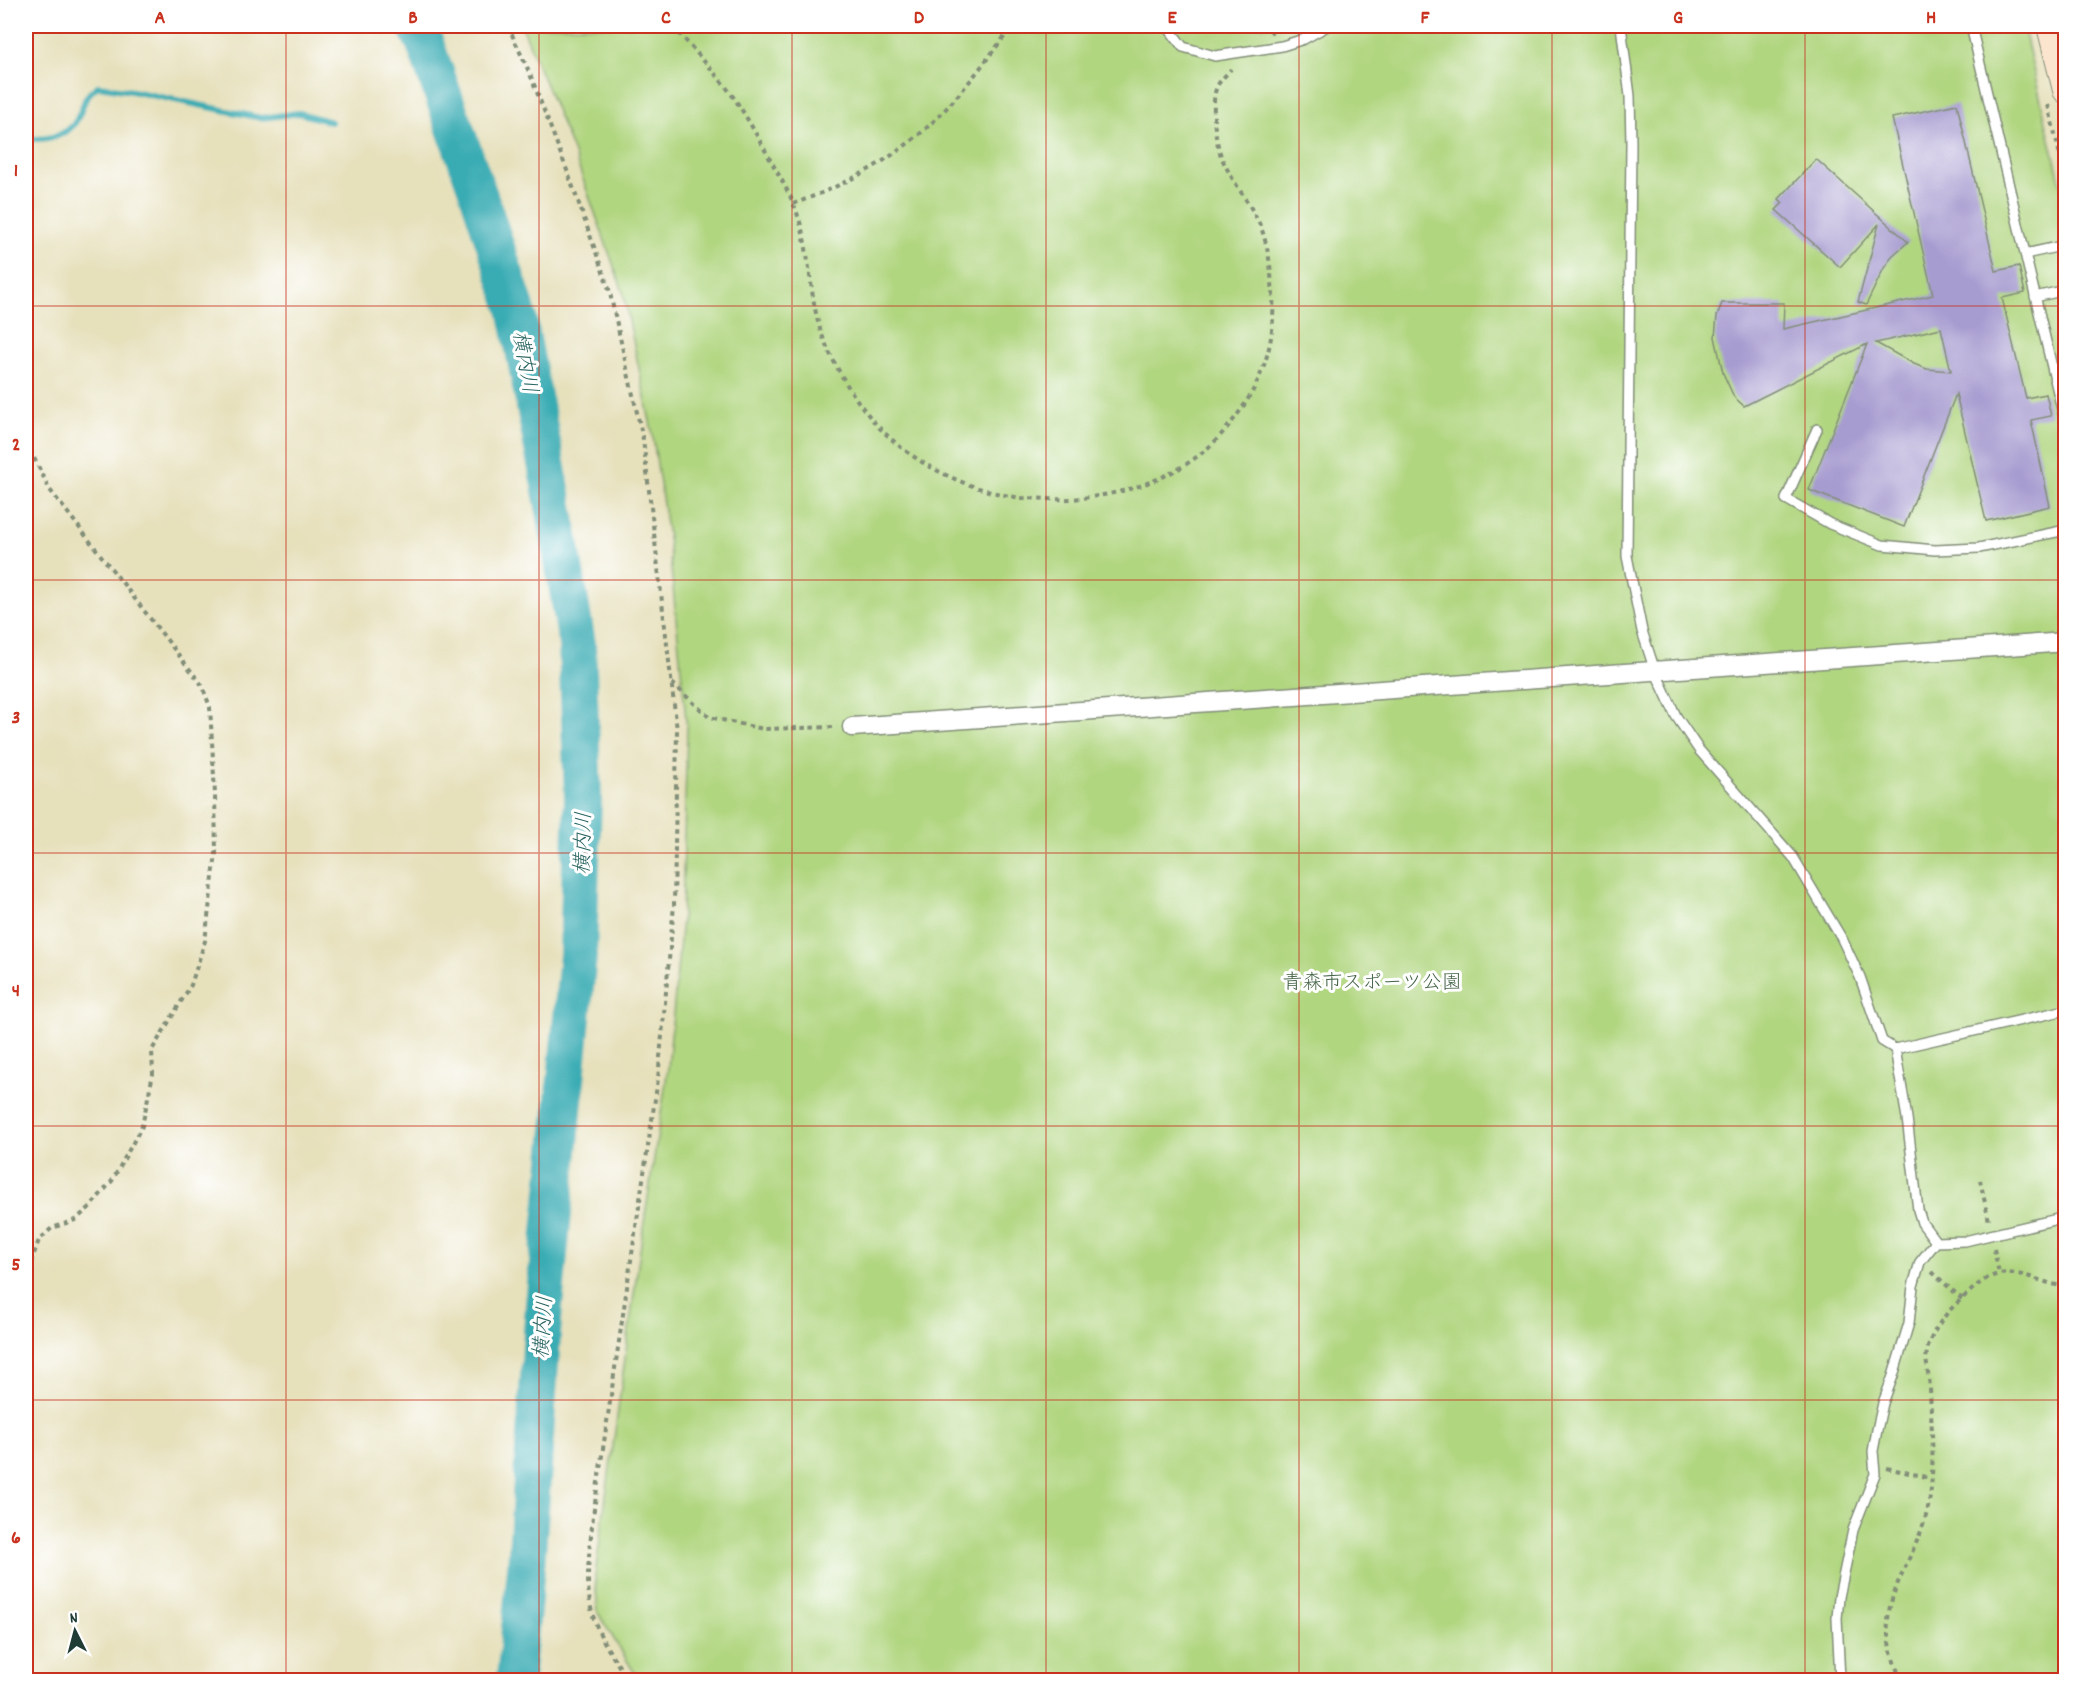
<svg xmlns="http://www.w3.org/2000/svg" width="2091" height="1706" viewBox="0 0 2091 1706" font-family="Dekko,'Klee One',sans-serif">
<rect width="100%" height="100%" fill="#fff"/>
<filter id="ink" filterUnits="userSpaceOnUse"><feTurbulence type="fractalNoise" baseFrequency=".0167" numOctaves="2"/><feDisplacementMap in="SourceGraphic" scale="12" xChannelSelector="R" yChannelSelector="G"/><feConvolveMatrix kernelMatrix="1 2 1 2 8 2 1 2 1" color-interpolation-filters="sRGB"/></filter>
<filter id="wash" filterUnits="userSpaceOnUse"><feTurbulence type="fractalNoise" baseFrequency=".008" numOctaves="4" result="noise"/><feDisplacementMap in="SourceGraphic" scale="24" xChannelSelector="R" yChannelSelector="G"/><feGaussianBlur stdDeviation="1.35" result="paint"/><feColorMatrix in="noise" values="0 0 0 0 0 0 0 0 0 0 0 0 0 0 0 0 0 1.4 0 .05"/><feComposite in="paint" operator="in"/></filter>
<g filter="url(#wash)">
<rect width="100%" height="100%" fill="#e6e0bb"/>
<path fill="#b1d680" stroke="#688a5a" stroke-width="1.5" d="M522,26H2023L2066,206L2065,1680H639L598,1613L595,1576L642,1236L668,1068L682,919L687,729L668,537L652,431L623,292L573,151Z"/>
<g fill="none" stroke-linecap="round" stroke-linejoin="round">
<path stroke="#39abb3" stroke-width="6" d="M26,138C43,141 67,137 76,121C86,105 80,99 98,86L132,91L261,118L299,113L331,122"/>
<path stroke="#39abb3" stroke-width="38" d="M416,26L424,41L479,196L516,308L553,500L577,644L583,797L578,956L544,1305L526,1568L515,1680"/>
</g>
<g id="blocks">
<path fill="#a79cd0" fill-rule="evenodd" d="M1957,104L1996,271L2019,266L2025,293L2002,298L2026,398L2046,394L2051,416L2031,420L2050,506L1986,521L1956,394L1904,527L1809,490L1867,344L1744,406L1734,397L1723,373L1715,337L1717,316L1722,303H1784L1783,329L1933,295L1892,118ZM1941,328L1951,371L1927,369L1914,364L1876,343Z
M1816,159L1908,242L1892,256L1884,268L1866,305L1858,302L1879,224L1840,267L1776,210L1783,203L1779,199Z"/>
</g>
</g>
<g filter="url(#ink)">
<use href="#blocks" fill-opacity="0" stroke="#828e78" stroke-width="1.5"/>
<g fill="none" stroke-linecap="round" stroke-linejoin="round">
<g stroke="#828e78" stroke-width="12">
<path id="lane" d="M1167,26L1183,47L1215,56L1282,46L1304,39L1327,26
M1621,26L1630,96L1631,143L1627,556L1642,631L1655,671L1676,716L1699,750L1793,857L1842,939L1860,977L1882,1041L1895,1049
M1971,26L2066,426
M2025,254L2066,245
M2035,297L2066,290
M1817,429L1786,499L1830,524L1882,545L1935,550L1979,548L2066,530
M2066,1010L1895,1049L1907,1118L1918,1210L1922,1223L1936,1242L1965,1241L2066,1217
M1840,1680L1837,1618L1839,1597L1853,1530L1875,1474L1873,1451L1877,1430L1883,1403L1893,1376L1909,1323L1913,1286L1920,1262L1936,1242"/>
</g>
<g stroke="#828e78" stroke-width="21">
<path id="street" d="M852,727L2066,642"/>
</g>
<g stroke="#828e78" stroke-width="28">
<path id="secondary" d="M2050,26L2066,90"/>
</g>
<path stroke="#828e78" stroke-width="4" stroke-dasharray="4.5 4.5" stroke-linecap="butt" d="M508,26L530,74L568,173L609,289L643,439L677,730L674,905L658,1079L593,1516C590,1550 583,1586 594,1619C601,1641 616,1661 628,1680
M673,26C690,46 709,66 726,87C743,109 757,136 771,161C781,179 792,197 798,216C811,254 809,296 821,332C833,366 861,412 888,436C922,468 969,489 1015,497C1025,499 1036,498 1046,499C1104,502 1177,482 1217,439C1263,390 1280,341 1271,275C1270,261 1267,246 1263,233C1253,205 1232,183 1221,156C1217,145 1215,131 1214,119C1214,110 1213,98 1216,89C1218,82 1226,75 1231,69
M1270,33L1278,26
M2048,105L2066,180
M793,204C859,180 913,149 959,94C978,72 995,48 1013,26
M26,442L50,490L202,685L210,707L215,794L216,853L205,941L191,985L152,1050L153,1074L142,1126L112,1181L89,1208L75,1220L52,1228L39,1240L26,1276
M672,683L709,717L763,729L833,727
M1980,1180L1989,1221
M1994,1249L1999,1274
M1932,1272L1962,1299
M1887,1468L1931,1478
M1902,1680C1861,1600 1920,1569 1930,1496C1935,1461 1931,1423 1930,1387C1929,1376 1925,1362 1927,1351C1932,1329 1948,1310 1965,1296C1975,1287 1985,1277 1999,1274C2023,1270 2043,1284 2066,1287"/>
<use href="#lane" stroke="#fff" stroke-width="9"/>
<use href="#street" stroke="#fff" stroke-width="18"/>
<use href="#secondary" stroke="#fce5cf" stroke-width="26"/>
</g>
</g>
<path fill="none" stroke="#c8321e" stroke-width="1.5" stroke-opacity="0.55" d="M286,26V1680M539,26V1680M792,26V1680M1046,26V1680M1299,26V1680M1552,26V1680M1805,26V1680M26,306H2066M26,580H2066M26,853H2066M26,1126H2066M26,1400H2066"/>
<g text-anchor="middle" stroke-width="6" stroke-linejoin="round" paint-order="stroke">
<g font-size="20" fill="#446347" stroke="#fff">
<text x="1372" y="988">青森市スポーツ公園</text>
</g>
<g font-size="21" font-style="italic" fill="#286460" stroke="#fff">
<text transform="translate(526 362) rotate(80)" y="7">横内川</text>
<text transform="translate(582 843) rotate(-88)" y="7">横内川</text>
<text transform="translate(542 1327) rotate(-86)" y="7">横内川</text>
</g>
</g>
<rect width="2091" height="1706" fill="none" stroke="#fff" stroke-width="66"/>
<g transform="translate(75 1631) rotate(354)" stroke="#ffffff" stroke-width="4.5" paint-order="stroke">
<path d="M0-4.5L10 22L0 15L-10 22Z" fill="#1f3d34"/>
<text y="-9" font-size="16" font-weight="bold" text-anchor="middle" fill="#1f3d34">N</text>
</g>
<rect x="33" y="33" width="2025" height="1640" fill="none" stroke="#c8321e" stroke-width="2"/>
<g font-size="20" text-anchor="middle" font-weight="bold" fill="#c8321e">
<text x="160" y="23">A</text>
<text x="413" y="23">B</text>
<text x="666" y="23">C</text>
<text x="919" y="23">D</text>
<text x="1172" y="23">E</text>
<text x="1425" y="23">F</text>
<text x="1678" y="23">G</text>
<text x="1931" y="23">H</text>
<text x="16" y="176">1</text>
<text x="16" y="450">2</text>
<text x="16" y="723">3</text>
<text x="16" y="996">4</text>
<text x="16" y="1270">5</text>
<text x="16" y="1543">6</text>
</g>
</svg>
